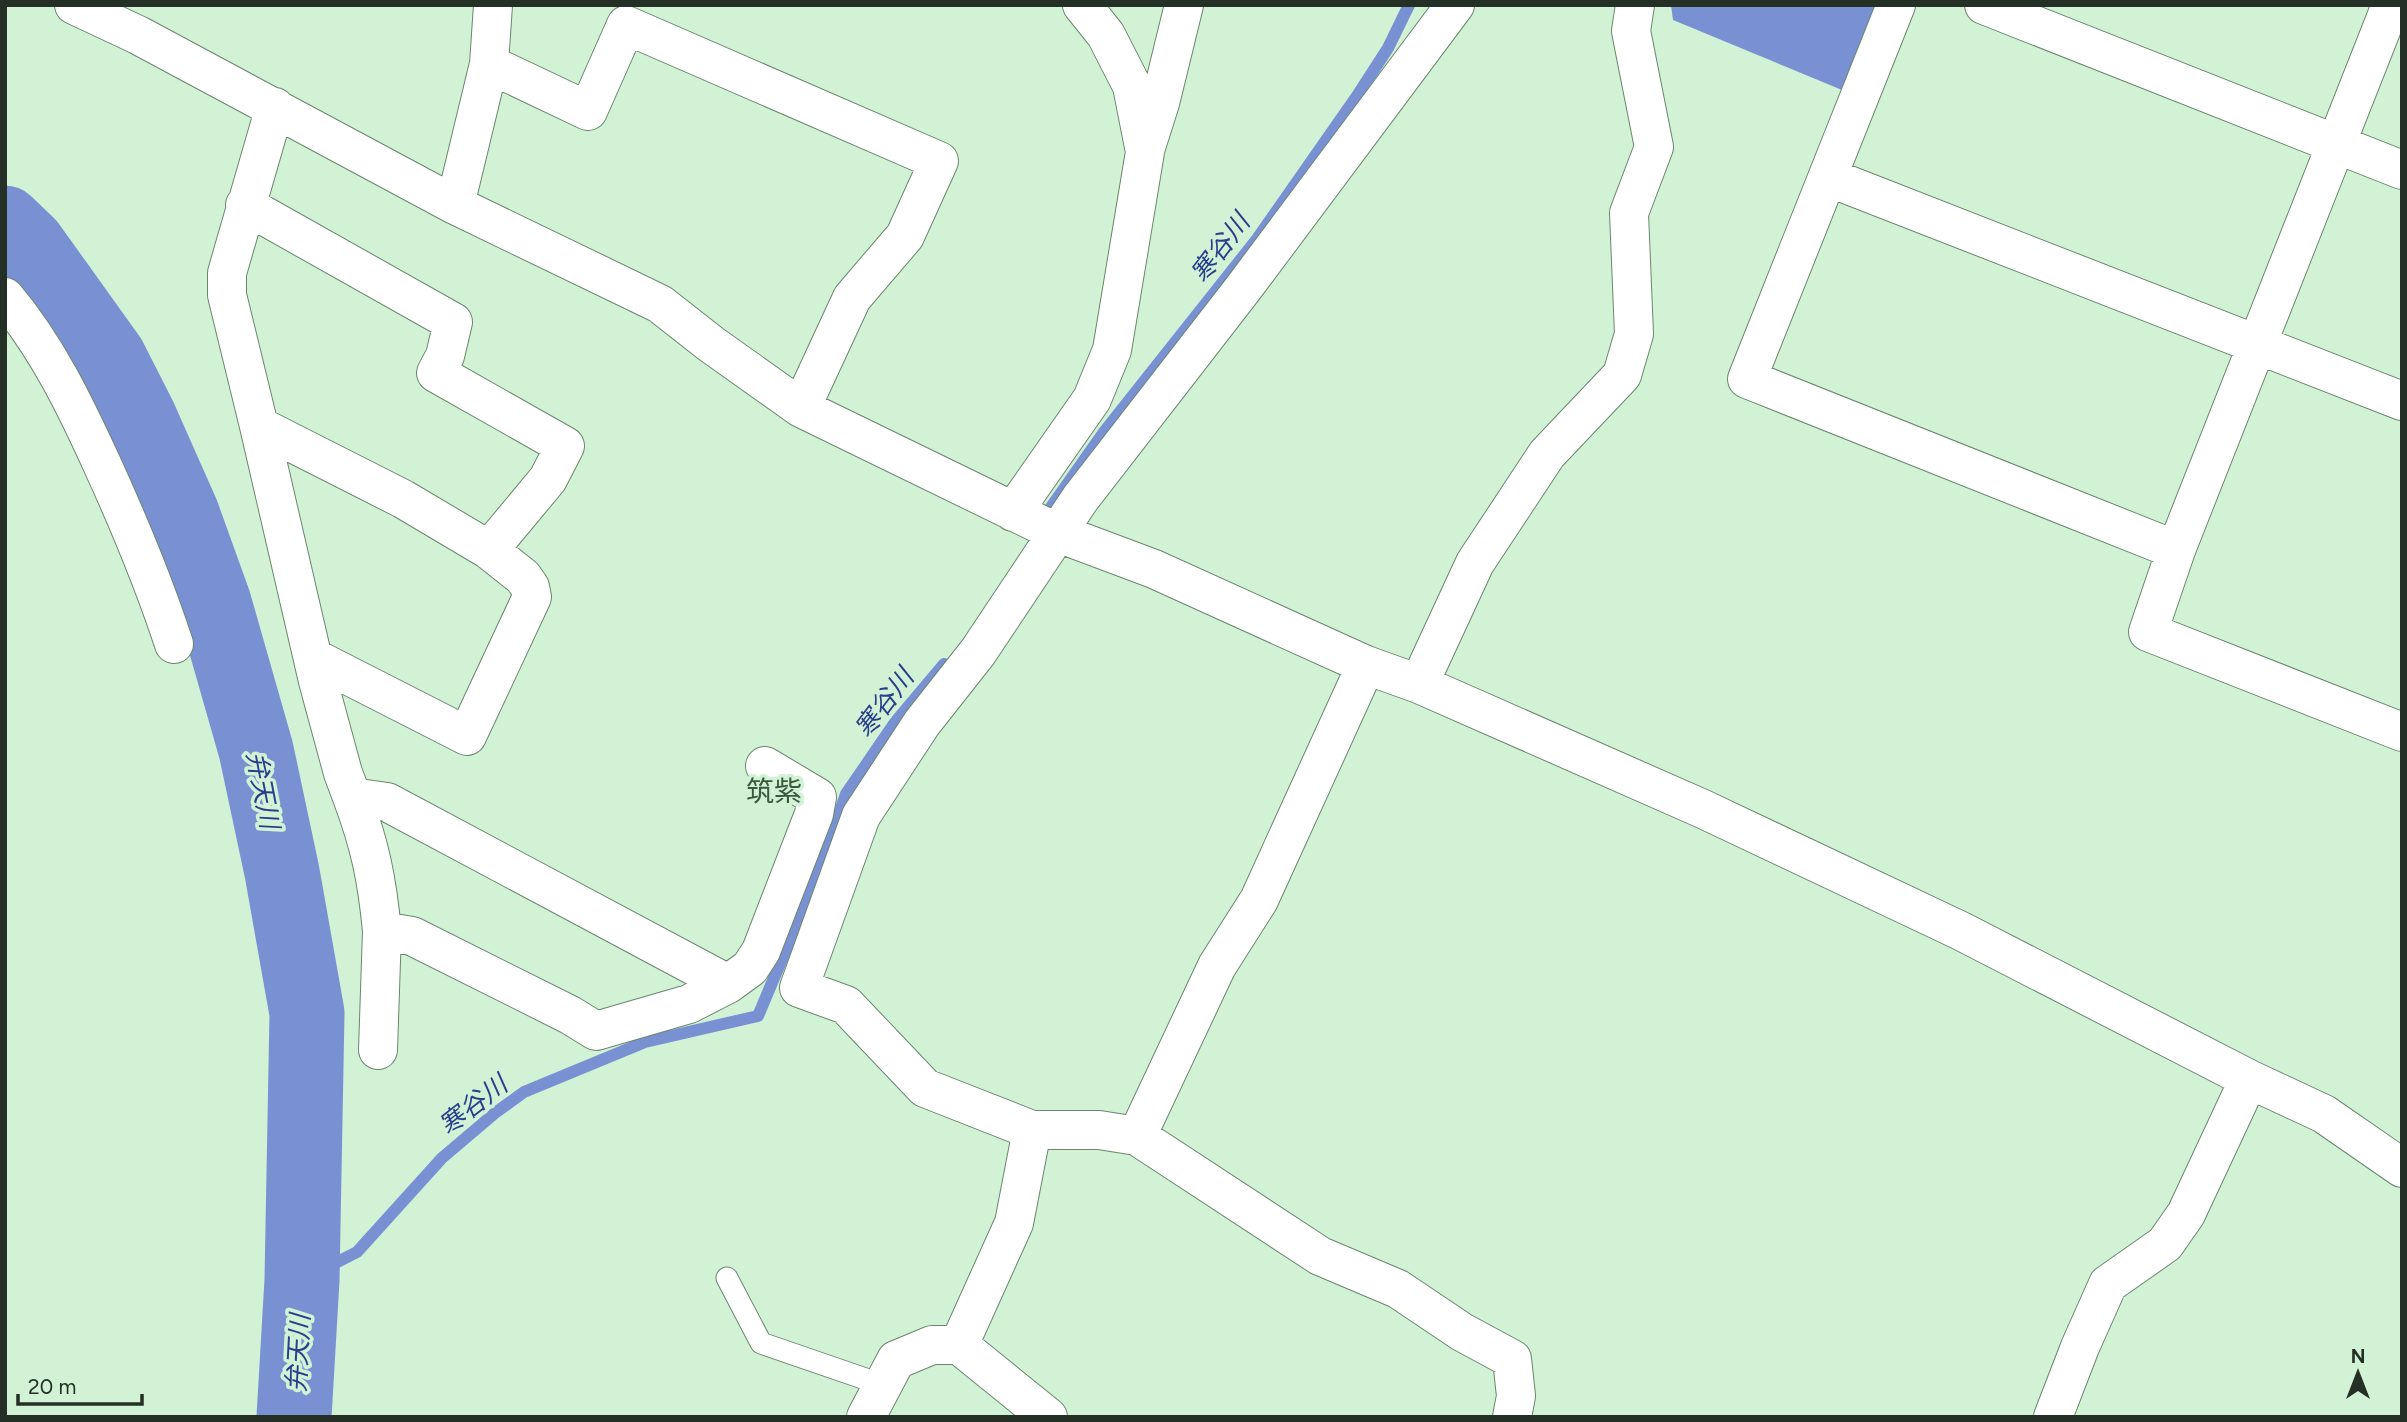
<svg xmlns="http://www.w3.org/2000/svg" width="2407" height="1422" viewBox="0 0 2407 1422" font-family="Figtree,'Noto Sans JP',sans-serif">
<rect width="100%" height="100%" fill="#d2f2d6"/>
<path fill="#7991d3" d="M1671,5H1877L1842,90L1673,20Z"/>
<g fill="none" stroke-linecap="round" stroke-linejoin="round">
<path stroke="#7991d3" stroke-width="12" d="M1042,520L1104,432L1257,239L1357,96L1388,48L1409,5
M302,1280L357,1252L442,1158L495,1113L524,1092L645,1042L758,1016L822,864L846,794L896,721L944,664"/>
<path stroke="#7991d3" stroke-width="75" d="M5,223L28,245L109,358L139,417L182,514L214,603L256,750L282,872L307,1013L302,1280L294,1417"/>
<g stroke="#6a876d" stroke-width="23">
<path id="service" d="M727,1278L761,1343L883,1385"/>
</g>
<g stroke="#6a876d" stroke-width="40">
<path id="minor" d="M74,5L138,35L455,205L660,304L711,344L801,408L1058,533L1154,569L1366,665L1419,684L1703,809L1961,931L2249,1079L2324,1114L2402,1168
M1455,5L1245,286L1080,499L978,652L922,723L861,816L799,988L846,1005L925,1088L1032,1130H1099L1137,1136L1320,1256L1398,1289L1462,1332L1512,1359L1516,1396L1512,1417
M1896,5L1747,379L2176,550
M1984,5L2402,170
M2391,5L2176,550L2148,632L2402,732
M489,64L588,111L626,25L939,161L905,236L852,298L801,408
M275,107L227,273V295L259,426L318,681L343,773L352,797L387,802L728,984L689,1004L596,1031L570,1015L412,936L382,931C377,879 370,845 352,797
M1146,147L1160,103L1184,5
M1828,177L2402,401
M245,205L453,322L445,356L436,373L565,446L548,479L489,550
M455,205L489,64L493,5
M5,297C47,347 75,405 102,464C129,523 154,583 174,644
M259,426L403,499L489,550L523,577L530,587L532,597L467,736L314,658
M1013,512L1092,399L1112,350L1145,152L1132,86L1106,35L1082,5
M1419,684L1475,563L1547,454L1622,375L1634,334L1629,213L1654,147L1631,31L1635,5
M728,984L750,968L761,951L814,814L817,797L765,766
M378,1050L382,931
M1137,1136L1217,966L1259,900L1366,665
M959,1345L1014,1223L1032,1130
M866,1417L896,1360L932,1345H959L1048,1417
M2053,1417L2080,1347L2108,1284L2165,1244L2186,1214L2249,1079"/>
</g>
<use href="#service" stroke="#fff" stroke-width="21"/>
<use href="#minor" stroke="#fff" stroke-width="38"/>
</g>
<g text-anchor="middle" stroke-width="7" stroke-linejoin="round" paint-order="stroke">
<g font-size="26" font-style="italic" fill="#283e8c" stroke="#d2f2d6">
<text transform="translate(1220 248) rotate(-53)" y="9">寒谷川</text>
<text transform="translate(884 703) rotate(-53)" y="9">寒谷川</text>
<text transform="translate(263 790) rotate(79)" y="9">弁天川</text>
<text transform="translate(473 1105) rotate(-38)" y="9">寒谷川</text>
<text transform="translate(298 1353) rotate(-87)" y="9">弁天川</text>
</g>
<g font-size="28" fill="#3c573f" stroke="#d2f2d6">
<text x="774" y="801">筑紫</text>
</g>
</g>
<rect width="2407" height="1422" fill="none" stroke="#243025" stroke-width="14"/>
<g transform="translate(2358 1373)" stroke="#d2f2d6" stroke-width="5" paint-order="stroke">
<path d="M0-5L12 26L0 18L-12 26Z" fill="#243025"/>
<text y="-10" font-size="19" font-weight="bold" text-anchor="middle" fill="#243025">N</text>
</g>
<path d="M18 1394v10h124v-10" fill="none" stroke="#243025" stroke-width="3.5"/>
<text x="28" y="1394" font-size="21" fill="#243025" stroke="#d2f2d6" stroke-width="5" paint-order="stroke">20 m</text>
</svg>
